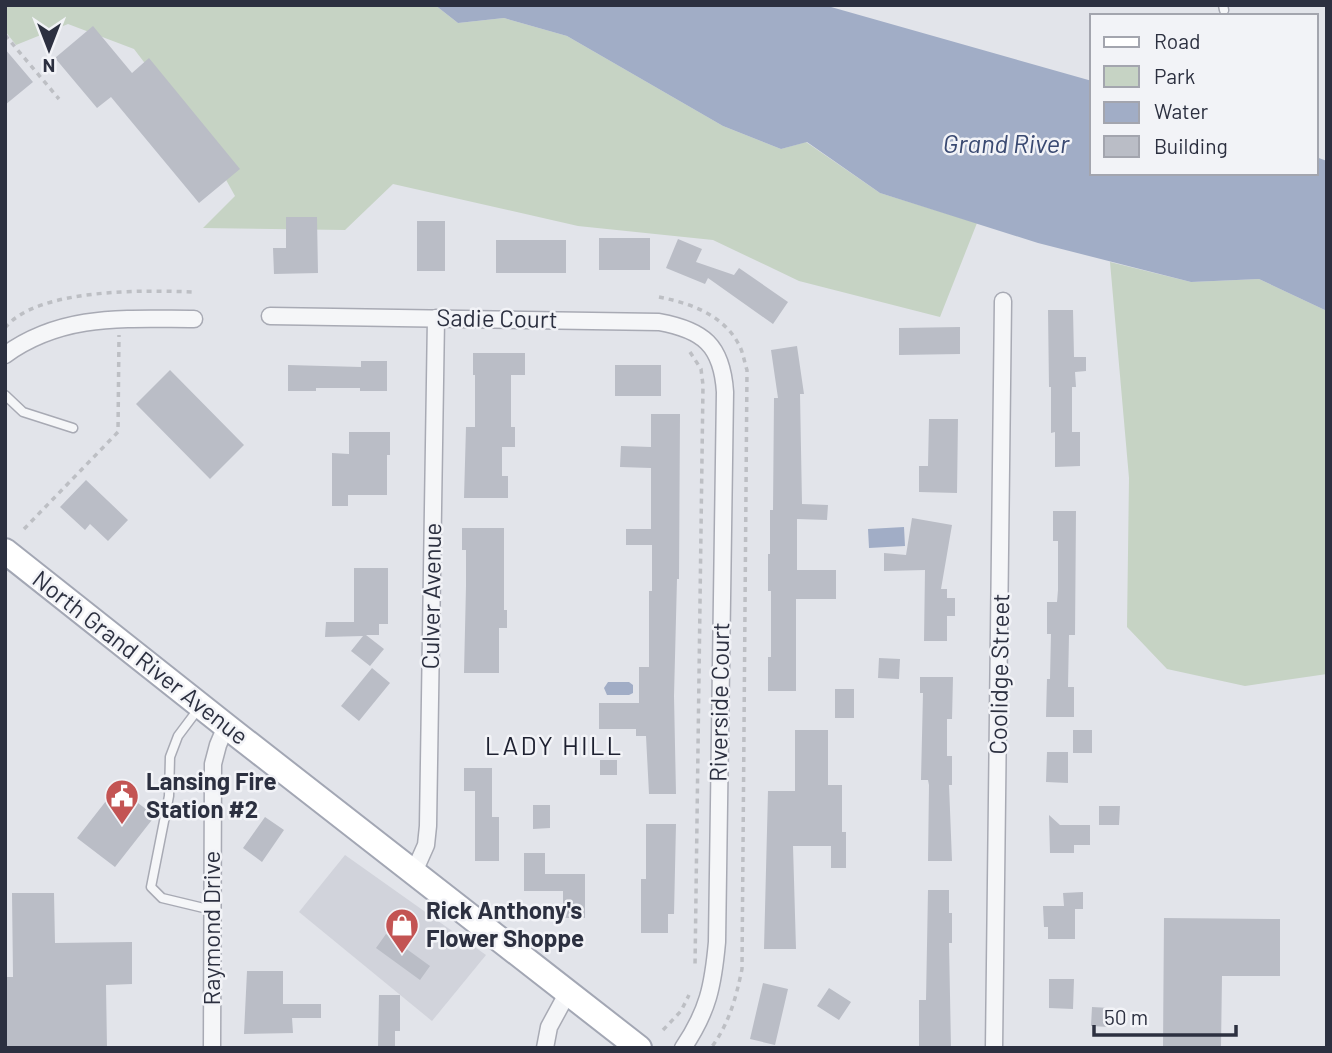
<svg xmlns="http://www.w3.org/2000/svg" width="1332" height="1053" viewBox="0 0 1332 1053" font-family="Barlow,sans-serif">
<rect width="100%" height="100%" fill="#e2e4ea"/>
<path fill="#d1d3db" d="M345,855L486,955L432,1021L299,912Z"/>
<path fill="#c6d3c4" d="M5,5H435L458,23L504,18L567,36L723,126L781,149L806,142L880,193L977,223L940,317L799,281L713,240L578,226L393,184L345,230L203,228L235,196L205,142L134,49L68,24L16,45L5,31Z
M1110,262L1191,282L1259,279L1327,311V674L1245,686L1167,669L1127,627L1129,478Z"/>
<path fill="#a1adc6" d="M435,5H824L1092,81V173H1316V157L1327,161V311L1259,279L1191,282L1038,243L880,193L807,142L781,149L723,126L567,36L504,18L458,23Z
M904,527L905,546L869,548L868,529Z
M608,682H629L633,685V693L629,695H607L604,688Z"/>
<path fill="#babdc6" d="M93,26L132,73L149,58L240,169L199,203L111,97L97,108L55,58Z
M5,49L33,82L5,105Z
M286,217H317L318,273L274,274L273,248H286Z
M417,221H445V271H417Z
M599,238H650V270H599Z
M678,239L702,249L696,262L734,275L739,268L788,302L773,324L708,278L705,284L666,268Z
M496,240H566V273H496Z
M1048,310H1073L1074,357H1086V371L1075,372L1076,387H1072V432H1080V466L1055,467V432L1051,433V387H1049Z
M960,327V354L899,355V328Z
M797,346L804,394H800L802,504L828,505L827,520L797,519V570H836V599H796V691H768V657H771V591H768V554H770V510H773L774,398H778L771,350Z
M473,353H525V375H511V427H515V447H502V476H508V498H464L466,427H475V375H473Z
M361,361H387V391H360V388H316V391H288V365L361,367Z
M615,365H661V396H615Z
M170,370L244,445L210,479L136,404Z
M651,414H680L679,579H677L674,696L676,794H649L646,736H636V729H599V703H639V667H649V591H652V545H626V529H651V468L620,467L621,446L651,447Z
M929,419H958L957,493L919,492V466H928Z
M349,432H390V455H387V495H348V506H332V453L349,454Z
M86,480L128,520L108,541L90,524L85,530L60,507Z
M1053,511H1076L1075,635H1069L1068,687H1074V717H1046L1047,679H1050L1051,634H1047V602H1057L1058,590V541H1053Z
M912,518L952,525L941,589H947V598H955V616H947V641H924L925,570L884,571V553L906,555Z
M462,528H504V610H507V628H499V673H464L466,586V550H462Z
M354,568H388V624H379V635H366L384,649L370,666L351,651L363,636L325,637L326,622H354Z
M879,658L900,659L899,679L878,678Z
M372,668L390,683L359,721L341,706Z
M920,677H953L952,719H947V756H952V785H949L952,861H928L929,785L928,780H921L923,693H920Z
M835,689H854V718H835Z
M795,730H828V785H842V832H846V868H831V846H793L796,949H764L768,791H795Z
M1073,730H1092V753H1073Z
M1047,752H1068V783L1046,782Z
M600,760H617V775H600Z
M464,768H492V817H499V861H475V791H464Z
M117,787L155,816L115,867L77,838Z
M533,805H550V828L533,829Z
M1099,806H1120L1119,825H1099Z
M1049,815L1060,825H1090V845H1074V853H1050Z
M265,817L284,830L262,862L243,848Z
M646,824H676L674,914H668V933H641V879H646Z
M524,853H545V874H585V918H563V891H524Z
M928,890H949V913H952V943H949L951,1048H919V1000H926Z
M1083,892V909H1075V939H1048V927H1044L1043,906H1064L1063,893Z
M12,893H54L55,943L132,942V984L106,985L107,1048H5V977H13Z
M1164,918L1280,919V976H1222L1221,1048H1163Z
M386,934L430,966L420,980L376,948Z
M247,971H283V1004H321V1018H292L293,1033L244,1034Z
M1049,979H1074L1073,1009L1049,1008Z
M763,983L788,989L775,1045L750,1039Z
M829,988L851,1002L839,1020L817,1006Z
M379,995H400V1031H395V1048H378Z
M1092,1007L1110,1008L1109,1027L1091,1026Z"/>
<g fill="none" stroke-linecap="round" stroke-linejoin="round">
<g stroke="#a8aab4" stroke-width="11">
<path id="service" d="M1223,5L1224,10
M5,395L23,412L73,428
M199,708L178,736L170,757L169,796L151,887L162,898L212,910"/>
</g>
<g stroke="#a8aab4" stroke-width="19">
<path id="minor" d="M270,316L659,322C703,330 722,345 725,392L717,942C713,986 708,1011 683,1048
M5,355C63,313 126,319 194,319
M414,872L426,845L428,826L436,318
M212,1048L213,764L218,745L226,726
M545,1048L549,1027L568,992
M994,1048L1003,301"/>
</g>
<g stroke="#a3a7b4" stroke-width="28">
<path id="primary" d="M5,551L226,726L639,1048"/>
</g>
<path stroke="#bdbfc4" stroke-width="3.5" stroke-dasharray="5 5" stroke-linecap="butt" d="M5,35L59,99
M659,297C689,303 722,314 738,343C743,351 744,361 747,370L742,969C736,998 729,1024 711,1048
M5,328C36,288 146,290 194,292
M690,352L701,369L703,385L695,967
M24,529L118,432L119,335
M663,1030L681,1011L689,995"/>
<use href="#service" stroke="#f5f6f8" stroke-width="8"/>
<use href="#minor" stroke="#f5f6f8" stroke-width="16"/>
<use href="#primary" stroke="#fff" stroke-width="24"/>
</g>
<defs>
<g id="civic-pin" transform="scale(1.75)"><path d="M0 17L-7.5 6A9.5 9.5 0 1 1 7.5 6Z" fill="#c35453" stroke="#f2f3f7"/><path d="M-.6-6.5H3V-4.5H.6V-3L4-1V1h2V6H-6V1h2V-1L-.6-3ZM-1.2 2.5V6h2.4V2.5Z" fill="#fff"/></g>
<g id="shop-pin" transform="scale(1.75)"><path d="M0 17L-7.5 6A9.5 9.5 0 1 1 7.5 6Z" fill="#c35453" stroke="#f2f3f7"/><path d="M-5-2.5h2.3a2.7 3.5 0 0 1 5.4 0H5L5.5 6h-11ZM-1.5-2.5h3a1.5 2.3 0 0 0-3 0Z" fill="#fff"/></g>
</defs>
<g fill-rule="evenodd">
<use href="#civic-pin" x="122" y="796"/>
<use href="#shop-pin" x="402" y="925"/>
</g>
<g text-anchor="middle" stroke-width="5" stroke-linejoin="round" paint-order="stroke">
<g font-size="24" fill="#2c3040" stroke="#f2f3f7">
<text transform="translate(497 319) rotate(1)" y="8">Sadie Court</text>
<text transform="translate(432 596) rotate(-89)" y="8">Culver Avenue</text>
<text transform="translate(140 658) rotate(38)" y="8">North Grand River Avenue</text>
<text transform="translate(1000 674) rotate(-89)" y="8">Coolidge Street</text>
<text transform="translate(720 702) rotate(-89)" y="8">Riverside Court</text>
<text transform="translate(212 928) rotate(-90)" y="8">Raymond Drive</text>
</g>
<g font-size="24" font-weight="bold" fill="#2c3040" stroke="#f2f3f7" text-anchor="start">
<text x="146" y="790">Lansing Fire<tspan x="146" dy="28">Station #2</tspan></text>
<text x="426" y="919">Rick Anthony's<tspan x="426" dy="28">Flower Shoppe</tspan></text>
</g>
<g font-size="26" font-style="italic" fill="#394971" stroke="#f2f3f7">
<text x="1006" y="153">Grand River</text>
</g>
<g font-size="26" letter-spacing="2" fill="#1e2131" stroke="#f2f3f7">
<text x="554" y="755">LADY HILL</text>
</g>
</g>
<rect width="1332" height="1053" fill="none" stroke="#2c3040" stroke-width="14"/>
<rect x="1090" y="14" width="228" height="161" fill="#f2f3f7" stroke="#a3a5ae" stroke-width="2"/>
<rect x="1104" y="37" width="35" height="10" fill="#ffffff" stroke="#a3a5ae" stroke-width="2"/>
<text x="1154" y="49" font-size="21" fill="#2c3040">Road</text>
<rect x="1104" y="66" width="35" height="21" fill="#c6d3c4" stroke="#a3a5ae" stroke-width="2"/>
<text x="1154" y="84" font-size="21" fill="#2c3040">Park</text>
<rect x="1104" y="102" width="35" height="21" fill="#a1adc6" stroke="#a3a5ae" stroke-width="2"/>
<text x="1154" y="119" font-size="21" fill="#2c3040">Water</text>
<rect x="1104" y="136" width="35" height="21" fill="#babdc6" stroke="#a3a5ae" stroke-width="2"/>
<text x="1154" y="154" font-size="21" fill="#2c3040">Building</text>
<g transform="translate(49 49) rotate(180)" stroke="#f2f3f7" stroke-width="5" paint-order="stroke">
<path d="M0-5L12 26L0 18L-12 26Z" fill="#2c3040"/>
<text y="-10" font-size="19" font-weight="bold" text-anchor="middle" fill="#2c3040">N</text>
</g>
<path d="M1094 1025v10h142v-10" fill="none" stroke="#2c3040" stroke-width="3.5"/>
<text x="1104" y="1025" font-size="21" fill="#2c3040" stroke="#f2f3f7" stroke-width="5" paint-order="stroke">50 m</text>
</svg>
